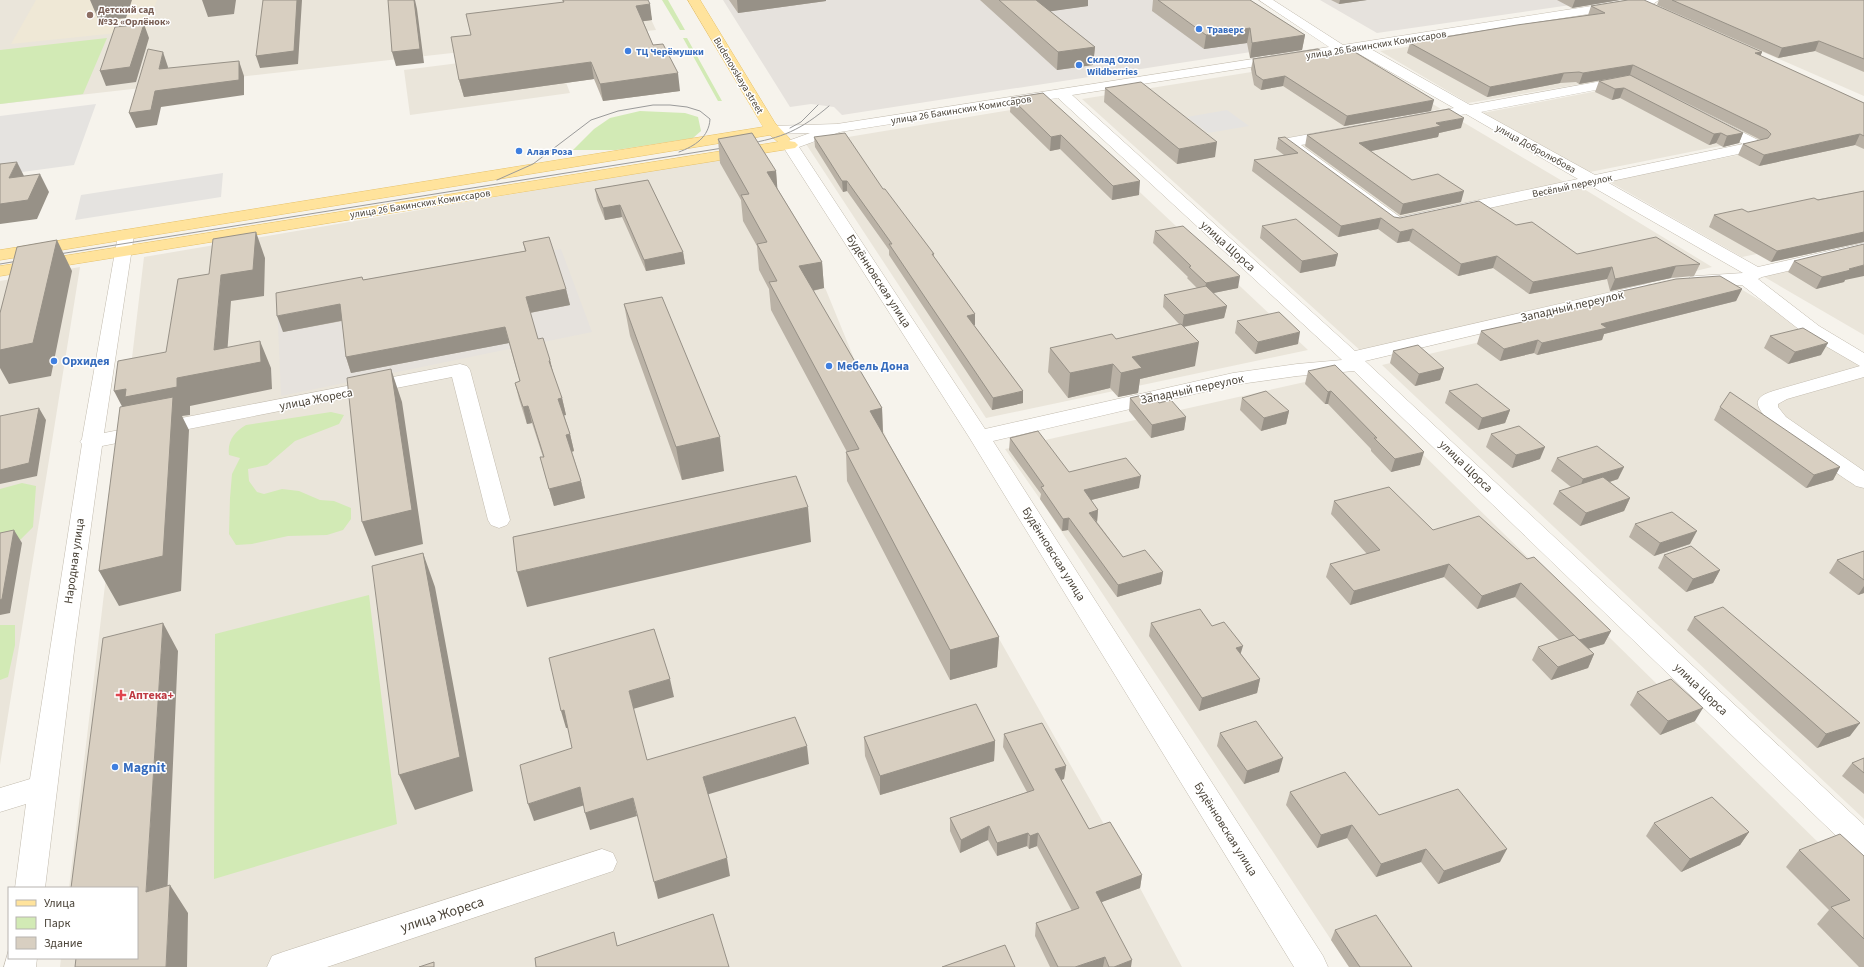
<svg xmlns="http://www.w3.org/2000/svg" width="1864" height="967" viewBox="0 0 1864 967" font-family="'Source Sans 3',sans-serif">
<rect width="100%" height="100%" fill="#f6f3ec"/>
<path fill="#eae5da" d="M0,0H642L656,30L0,104Z
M1713,0H1864V96L1662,8Z
M1641,10L1864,111V232L1742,257L1608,181L1769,149L1628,76L1468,103L1380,51Z
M554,51L570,93L410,115L404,70Z
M1353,56L1441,109L1276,140L1393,226L1579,186L1712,267L1362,352L1082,99Z
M1629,85L1740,142L1585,173L1477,114Z
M1046,104L1308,350L986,418L806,144Z
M1451,115L1564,182L1396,218L1294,145Z
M748,154L826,290L889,444L1140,888L1182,967H60L61,958H137V888H69L144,257Z
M1864,252V335L1761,275Z
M80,267L0,765V281Z
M1731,283L1864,363V819L1382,365Z
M1341,374L1827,851L1864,967H1349L1040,499L1005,449Z"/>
<path fill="#e6e2dd" d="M723,0H1227L1296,45L842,115L834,107L811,104L790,107Z
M1320,0H1605L1377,33Z
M561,249L592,332L281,396L277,302Z"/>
<path fill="#efe8d6" d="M36,0H157L146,30L11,44Z"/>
<path fill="#d2eab5" d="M662,0H668L685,30H680Z
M107,38L83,94L0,104V50Z
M683,38H687L722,101H718Z
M640,111L685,113L698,117L701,131L693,138L616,150H573L594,129L610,118Z
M331,412L344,415L339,424L295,441L267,465L248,469L249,481L257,492L264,494L282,489L299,491L320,500L334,501L351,508V519L343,530L327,535L288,536L252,544L236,545L229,534L230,498L232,474L240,458L229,455C227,441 235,431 246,425Z
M22,483L36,486L33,527L20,540L0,544V489Z
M369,595L397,824L214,879L215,634Z
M0,625H15V645L8,677L0,680Z"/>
<path fill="#e5e3e0" d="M96,104L74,165L0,175V116Z
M1227,110L1249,126L1208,133L1187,117Z
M223,173L221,197L75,220L81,195Z"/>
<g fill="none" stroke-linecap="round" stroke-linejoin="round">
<g stroke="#c2bbae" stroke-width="1">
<path id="minor" d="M1259,0H1273L1343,45L1630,0H1659L1653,4L1369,48L1470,105L1629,76L1634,77L1762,142L1765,145L1762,148L1757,150L1607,182L1758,267L1864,243V253L1762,277L1758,279L1819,326L1864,353V377L1787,399L1778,404V407L1786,417L1864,471V488L1856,486C1840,475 1752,419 1758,401C1760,395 1768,393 1773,391L1860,366L1805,334L1742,285L1696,286L1690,285L1687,281L1690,277L1696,276L1743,273L1591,186L1397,228L1391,227L1283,146L1280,143L1283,140L1288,138L1454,108L1354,51L1072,95L1355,351L1646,284L1652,285L1655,289L1652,293L1365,361L1864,825V857L1854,853L1354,371L1297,376L1233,385L993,441L1323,956L1328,967H1294L969,437L782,145L785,142L810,133L772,134L767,133L765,130L767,127L772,126L837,124L1329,47ZM1627,84L1743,144L1595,175L1481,112ZM1058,98L1342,360L1297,364L1233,373L985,429L799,147L840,132ZM1466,114L1578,179L1400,217L1301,145Z
M126,230L132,231L134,235L104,433L460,364L467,366L470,370L510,520L507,525L499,528L491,525L488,520L452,377L102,446L75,643L45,888H15L26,804L0,812V788L30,779L82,444L80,442L82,439L118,235L120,231Z
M602,849L613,853L617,862L613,871L327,967H267L272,956L283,952Z
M9,949V958H37L36,967H4Z"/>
</g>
<g stroke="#e6c16a" stroke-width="1">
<path id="major" d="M688,0H700L775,123L790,139L789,141L795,142L798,145L795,148L0,276V266L778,142L770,135L0,260V250L763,127Z"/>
</g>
<use href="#minor" fill="#fff" fill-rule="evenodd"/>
<use href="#major" fill="#ffe39c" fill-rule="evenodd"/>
<path stroke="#9a9a9a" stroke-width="1" d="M790,128L801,122L818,105
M746,144C782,138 801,130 829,106
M497,180L533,164L591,120L618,111L653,105H670L687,107L700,111L710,119C709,137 695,146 679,152
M53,255L729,147
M0,264L24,260"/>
</g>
<path fill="#bab2a6" d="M562,0H648L652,20L643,21L653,45L680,91L603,101L594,79L464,97L459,80L563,2Z
M729,0H826V1L738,13Z
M980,0H1088V6L1050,11L1095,47L1093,65L1057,70Z
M1153,0H1250L1305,35L1302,50L1250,58L1247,43L1204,49L1152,11Z
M1331,0H1367L1339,4Z
M1557,0H1620L1572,8Z
M1659,0H1864V72L1815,51L1778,58L1657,5Z
M1591,6L1762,52L1760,56L1864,103V149L1855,145L1759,166L1738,155L1743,144L1761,140L1630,75L1579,84L1576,82L1560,83L1487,97L1407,53L1410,43L1588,15Z
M1329,56L1431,111L1344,126L1283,86L1261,90L1254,85L1251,69L1253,59Z
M1630,75L1743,133L1739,143L1723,147L1716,143L1709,145L1620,98L1612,100L1595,92L1599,81Z
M1105,88L1215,157L1177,164L1104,102Z
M1043,93L1139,195L1112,200L1060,149L1050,151L1010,112L1011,98Z
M1461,128L1439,133L1438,137L1371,151L1412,180L1461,202L1400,215L1305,146L1307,135Z
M814,137L883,189L934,254V257L975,314V325H974L1023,391V403L992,410L889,255V250L847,191L843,192L815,147Z
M1278,138L1394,217L1400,218L1516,225L1577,254L1700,264L1694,276L1671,278L1610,291L1607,279L1529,294L1493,268L1458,276L1409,241L1397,243L1378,229L1338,237L1252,171L1254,160L1284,155L1276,149Z
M718,139L776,171L777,188L822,262L824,288L813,291L882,408L883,433L999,637L997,667L950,680L847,481L846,452H847L771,310L769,289L759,270L757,246L743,221L741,200L720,163Z
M648,180L683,252L685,264L646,271L622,217L605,220L597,200L595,189Z
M1864,191V242L1771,262L1709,227L1714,215L1748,212Z
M1262,226L1338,254L1335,266L1300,273L1260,238Z
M1155,231L1238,288L1213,293L1227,306L1224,318L1184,327L1195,366L1140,379L1138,393L1118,397L1110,388L1068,398L1048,372L1050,348L1116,339L1179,324L1163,307L1164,295L1197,288L1187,278L1188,277L1153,243Z
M523,242L566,289L570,305L530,313L538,339L550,360L554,376L562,398L566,415H564L570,434L574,451L572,452L581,481L585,498L554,506L540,457H543L532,423L527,424L519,399L515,383L520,382L509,343L351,373L346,357L342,321L283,332L363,280L525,251Z
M1794,261L1845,280L1844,282L1816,289L1788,272Z
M1742,289L1736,301L1604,334L1602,340L1537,355L1534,353L1500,361L1477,344L1481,331L1527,321L1615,298L1618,292Z
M624,304L724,471L682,480L630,336Z
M1237,321L1298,344L1255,354L1235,333Z
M1770,336L1821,355L1788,364L1764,348Z
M1393,351L1444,368L1440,380L1415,386L1390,363Z
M1308,371L1420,465L1391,472L1371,451V449L1328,404H1325L1305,384Z
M1449,391L1510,410L1505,423L1478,430L1445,403Z
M1130,398L1159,403L1186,417L1184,430L1151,438L1129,411Z
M1242,398L1289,411L1286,424L1261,431L1240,410Z
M1720,407L1840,467L1833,480L1806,488L1714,420Z
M1491,434L1540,459L1512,468L1486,447Z
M1010,438L1069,472L1139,488L1091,500L1098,510L1097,522L1123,557L1163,572L1161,584L1117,597L1068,530L1062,531L1040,499L1041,494L1009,450Z
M1557,458L1618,479L1610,482L1630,498L1624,511L1580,526L1553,504L1559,491L1571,487L1551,471Z
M1334,501L1527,559L1611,631L1604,644L1588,649L1594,654L1588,668L1551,680L1532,660L1538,647L1559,640L1515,597L1477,609L1444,577L1350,605L1326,577L1330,564L1367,554L1331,514Z
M1635,524L1690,544L1654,556L1629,537Z
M1864,551V593L1858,595L1829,573L1837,560Z
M1664,555L1720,570L1713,583L1686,592L1658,568Z
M1694,617L1850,736L1817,748L1687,630Z
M1151,623L1212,626L1241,654L1260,679L1257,693L1199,711L1149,636Z
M1637,692L1695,721L1660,735L1630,705Z
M1220,733L1279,772L1244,784L1217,746Z
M1004,734L1066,766L1064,779L1061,780L1089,829L1142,875L1140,888L1101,902L1131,967H1050L1035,936L1036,923L1072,911L1037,846L1029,849L1027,846L997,856L988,840L960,853L950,831V818L1027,792L1003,747Z
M864,737L995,741L994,761L880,795L865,756Z
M1864,758V794L1842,776L1852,763Z
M1290,792L1379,815L1500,862L1438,884L1421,862L1376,877L1347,838L1317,848L1286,805Z
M1654,823L1749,832L1740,845L1681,872L1646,836Z
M1799,850L1864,856V967H1859L1817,924L1829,910L1786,867Z
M1335,930L1412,967H1349L1331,940Z"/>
<path fill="#979187" d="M90,0H132L126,18L99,21Z
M202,0H236L234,14L208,17Z
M297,0H302L298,64L260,68L256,56Z
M414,0H415L417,9L424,63L396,66L392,52Z
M737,0H826V1L738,13Z
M1032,0H1088V6L1032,14Z
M1340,0H1367L1339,4Z
M1575,0H1620L1572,8Z
M650,4L652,20L638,22L636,6Z
M144,24L149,38L136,82L106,86L100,71Z
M1250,28L1247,43L1204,49L1206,35Z
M1305,35L1302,50L1250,58L1252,43Z
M1819,41L1815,51L1778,58L1782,48Z
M1095,47L1093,65L1057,70L1058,52Z
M163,52L168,67L165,84L159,69Z
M1762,52L1758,62L1755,53Z
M239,61L244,76V95L161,107L157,125L136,128L129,113L155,91Z
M591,62L594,79L464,97L459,80Z
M1633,65L1630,75L1579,84L1583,73Z
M678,73L680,91L603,101L600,84Z
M1564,73L1560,83L1487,97L1490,87Z
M1285,76L1283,86L1261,90L1263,80Z
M1624,88L1620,98L1612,100L1615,89Z
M1434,100L1431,111L1344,126L1347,116Z
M1464,118L1461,128L1439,133L1438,137L1357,154L1359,143L1436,123Z
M1721,133L1716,143L1709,145L1714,134Z
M1743,133L1739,143L1723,147L1727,136Z
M1860,134L1855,145L1759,166L1764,155Z
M1061,135L1060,149L1050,151L1051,137Z
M1217,142L1215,157L1177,164L1179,149Z
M17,162L26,180L9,178Z
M776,171L778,196L767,172Z
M40,174L49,192L37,219L0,224V204Z
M842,181H847V191L843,192Z
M1140,181L1139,195L1112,200L1113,186Z
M1464,191L1461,202L1400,215L1403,204Z
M620,205L622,217L605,220L603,208Z
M1381,218L1378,229L1338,237L1341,226Z
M1413,229L1409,241L1397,243L1400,232Z
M256,232L265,258L264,296L231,301L226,369L260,341L271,368L272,389L190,406V415L182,416L189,430L181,591L119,606L99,571L128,418L114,391L177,378L214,350L221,275Z
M1864,232V242L1771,262L1777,251Z
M57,240L72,271L51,376L9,384L0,368V350Z
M683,252L685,264L646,271L644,260Z
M1338,254L1335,266L1300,273L1302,261Z
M1497,256L1493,268L1458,276L1461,264Z
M822,262L824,288L801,293L799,266Z
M1864,265V276L1845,280L1844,282L1816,289L1822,277L1849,269Z
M1676,266L1671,278L1610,291L1615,279Z
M1612,267L1607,279L1529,294L1533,282Z
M1240,276L1238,288L1204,295L1206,283Z
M566,289L570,305L529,313L526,297Z
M1742,289L1736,301L1604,334L1602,340L1537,355L1542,343L1601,324Z
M340,304L345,320L283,332L277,316Z
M1227,306L1224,318L1182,327L1184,315Z
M975,314V325L967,327V316Z
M505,327L509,343L351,373L346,357Z
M1300,332L1298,344L1255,354L1258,342Z
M1538,340L1534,353L1500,361L1504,349Z
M1199,342L1195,366L1140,379L1138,393L1118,397L1121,373L1132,357Z
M1828,343L1821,355L1788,364L1795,352Z
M550,360L554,377L549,361Z
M1113,364L1110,388L1068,398L1070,373Z
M1444,368L1440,380L1415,386L1419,374Z
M391,369L402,402L423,544L375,556L362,522Z
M1023,391V403L992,410L993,398Z
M1331,391L1328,404H1325L1328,392Z
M562,398L566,415L562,416L558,399Z
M528,406L532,423L527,424L523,407Z
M39,408L46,420L37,476L0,484V470Z
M882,408L883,437L870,411Z
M1510,410L1505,423L1478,430L1482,418Z
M1289,411L1286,424L1261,431L1264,418Z
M1186,417L1184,430L1151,438L1152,425Z
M570,434L574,451L570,452L566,435Z
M720,437L724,471L682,480L676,447Z
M1545,447L1540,459L1512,468L1516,455Z
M1424,452L1420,465L1391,472L1395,459Z
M1624,467L1618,479L1578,492L1583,479Z
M1840,467L1833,480L1806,488L1814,475Z
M1141,476L1139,488L1083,502L1084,490Z
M581,481L585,498L554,506L549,489Z
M1630,498L1624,511L1580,526L1586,513Z
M808,507L811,542L527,607L517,572Z
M1098,510L1097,522L1089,513Z
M1069,518L1068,530L1062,531L1063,519Z
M14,530L22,543L10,613L0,615V600Z
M1697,531L1690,544L1654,556L1660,543Z
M423,553L435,587L473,791L415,810L399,775Z
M1449,564L1444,577L1350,605L1354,591Z
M1720,570L1713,583L1686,592L1693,579Z
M1163,572L1161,584L1117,597L1118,585Z
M1521,583L1515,597L1477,609L1482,596Z
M1864,586V593L1858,595Z
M163,623L178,651L166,920L146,892Z
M1611,631L1604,644L1573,653L1579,640Z
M999,637L997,667L950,680V650Z
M1243,646L1239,659L1236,648Z
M1594,654L1588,668L1551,680L1558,667Z
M670,679L674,697L633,709L629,691Z
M1260,679L1257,693L1199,711L1202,698Z
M1703,708L1695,721L1660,735L1668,721Z
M564,710L569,728H566L561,711Z
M1860,723L1850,736L1817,748L1826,734Z
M995,741L994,761L880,795V776Z
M807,746L809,764L706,795L703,777Z
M1283,758L1279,772L1244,784L1247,771Z
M1066,766L1064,779L1054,782L1055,769Z
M580,787L585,805L534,821L528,804Z
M633,798L637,816L590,830L585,813Z
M1352,825L1347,838L1317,848L1321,835Z
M989,826L988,840L960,853L961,840Z
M1749,832L1740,845L1681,872L1690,859Z
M1028,833L1027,846L997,856V843Z
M1038,833L1037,846L1029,849L1030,836Z
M1426,849L1421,862L1376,877L1381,864Z
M1507,849L1500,862L1438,884L1444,871Z
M727,858L730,876L658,899L654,882Z
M1142,875L1140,888L1094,905L1096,892Z
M170,885L188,913L187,967H166Z
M1105,957L1103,967H1075Z
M1132,960L1131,967H1114Z"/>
<path fill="#d8cfc1" stroke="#979187" d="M263,0H297L294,51L256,56Z
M388,0H414L420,49L392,52Z
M563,0H648L650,4L636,6L653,45L663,44L678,73L600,84L591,62L459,80L451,37L471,35L466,14L564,2Z
M999,0H1036L1095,47L1058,52Z
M1158,0H1250L1305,35L1252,43L1250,28L1206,35Z
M1628,0H1644L1762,52L1755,53L1864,103V136L1860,134L1764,155L1743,144L1768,138L1771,134L1767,130L1633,65L1583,73L1579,72L1564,73L1490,87L1410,43L1517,25L1605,13L1591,6Z
M1672,0H1864V59L1819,41L1782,48Z
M144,24L130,67L100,71L115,27Z
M148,49L163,52L159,69L239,61V80L155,91L151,110L129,113Z
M1318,49L1329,56L1353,51L1434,100L1347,116L1285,76L1263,80L1256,75L1253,59Z
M1630,75L1743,133L1727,136L1721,133L1714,134L1624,88L1615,89L1599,81Z
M1141,82L1217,142L1179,149L1105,88Z
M1043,93L1140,181L1113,186L1061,135L1051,137L1011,98Z
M1449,109L1464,118L1436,123L1441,126L1359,143L1412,180L1438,174L1464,191L1403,204L1307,135Z
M752,133L776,171L767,172L822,262L799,266L882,408L870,411L999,637L950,650L846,452L859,449L769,282L777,281L757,244L767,242L741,195L749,194L718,139Z
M845,133L883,189H885L934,254H932L975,314L967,316L1023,391L993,398L889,244H892L847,181H842L814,137Z
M1285,137L1394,217L1400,218L1479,201L1516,225L1532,222L1577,254L1656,237L1700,264L1676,266L1615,279L1612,267L1533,282L1497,256L1461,264L1413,229L1400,232L1381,218L1341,226L1254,160L1298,153L1278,138Z
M17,162L9,178L40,174L28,200L0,204V164Z
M648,180L683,252L644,260L620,205L603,208L595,189Z
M1864,191V232L1777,251L1714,215L1742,209L1748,212L1814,198L1818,200Z
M1296,219L1338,254L1302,261L1262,226Z
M1183,226L1240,276L1206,283L1189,267L1191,266L1155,231Z
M256,232L253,270L221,275L214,350L260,341L261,362L177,378V387L125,397L126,389L114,391L118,361L166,352L178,279L209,274L213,239Z
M549,237L566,289L526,297L538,339L543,338L550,360L549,361L562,398L558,399L570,434L566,435L581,481L549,489L540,457H544L528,406L523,407L515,383L520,381L505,327L346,357L340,304L277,316L276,293L362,277L363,280L526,251L523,242Z
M57,240L33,343L0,350V313L17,247Z
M1864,244V265L1849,269L1851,270L1822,277L1794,261Z
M1720,276L1742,289L1601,324L1607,328L1542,343L1538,340L1504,349L1481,331L1527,321L1619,297L1618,292L1676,279Z
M1206,286L1227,306L1184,315L1164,295Z
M662,297L720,437L676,447L624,304Z
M1279,312L1300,332L1258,342L1237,321Z
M1181,324L1199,342L1132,357L1142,368L1121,373L1113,364L1070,373L1050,348L1112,334L1116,339Z
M1803,328L1828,343L1795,352L1770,336Z
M1418,345L1444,368L1419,374L1393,351Z
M1335,365L1424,452L1395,459L1374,438H1377L1331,391L1328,392L1308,371Z
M391,369L412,510L362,522L347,378Z
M1477,384L1510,410L1482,418L1449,391Z
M1266,391L1289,411L1264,418L1242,398Z
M1730,392L1840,467L1814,475L1720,407Z
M1151,393L1159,403L1171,400L1186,417L1152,425L1130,398Z
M173,397L163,556L99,571L120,407Z
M39,408L29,463L0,470V416Z
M1519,426L1545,447L1516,455L1491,434Z
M1038,431L1069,472L1126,458L1141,476L1084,490L1098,510L1089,513L1123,557L1145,550L1163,572L1118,585L1069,518L1063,519L1041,487L1044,486L1010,438Z
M1597,446L1624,467L1583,479L1557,458Z
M796,476L808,507L517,572L513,537Z
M1603,477L1630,498L1586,513L1559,491Z
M1389,487L1433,530L1479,516L1527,559L1534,557L1611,631L1579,640L1521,583L1482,596L1449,564L1354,591L1330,564L1380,550L1334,501Z
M1672,512L1697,531L1660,543L1635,524Z
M14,530L2,599L0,600V533Z
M1691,546L1720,570L1693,579L1664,555Z
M1864,551V580L1837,560Z
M423,553L460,757L399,775L372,566Z
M1723,607L1860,723L1826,734L1694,617Z
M1200,609L1212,626L1224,622L1243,646L1236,648L1260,679L1202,698L1151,623Z
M163,623L146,892L170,885L166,967H75L76,958H137V888H71L103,638Z
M654,629L670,679L629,691L647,760L795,717L807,746L703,777L727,858L654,882L633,798L585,813L580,787L528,804L520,765L572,748L564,710L561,711L549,658Z
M1574,635L1594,654L1558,667L1538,647Z
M1671,679L1703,708L1668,721L1637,692Z
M976,704L995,741L880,776L864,737Z
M1256,721L1283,758L1247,771L1220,733Z
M1042,723L1066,766L1055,769L1089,829L1110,822L1142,875L1096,892L1132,960L1114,967H1109L1105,957L1075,967H1058L1036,923L1079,908L1038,833L1030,836L1028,833L997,843L989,826L961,840L950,818L1034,790L1004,734Z
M1864,758V773L1852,763Z
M1345,772L1379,815L1458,789L1507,849L1444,871L1426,849L1381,864L1352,825L1321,835L1290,792Z
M1712,797L1749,832L1690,859L1654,823Z
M1840,834L1864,856V939L1831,907L1850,900L1799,850Z
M713,914L729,967H536L535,958L614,932L617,946Z
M1376,915L1412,967H1360L1335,930Z
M1005,945L1015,967H942Z
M434,962V967H419Z"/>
<circle fill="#8d6e63" stroke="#fff" stroke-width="1.5" cx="90" cy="15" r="4"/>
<g fill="#3f7fe0" stroke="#fff" stroke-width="1.5">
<circle cx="1199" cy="29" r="4"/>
<circle cx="628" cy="51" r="4"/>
<circle cx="1079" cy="65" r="4"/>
<circle cx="519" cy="151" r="4"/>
<circle cx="54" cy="361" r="4"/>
<circle cx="829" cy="366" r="4"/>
<circle cx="115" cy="767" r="4"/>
</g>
<path fill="#e0444e" stroke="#fff" stroke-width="1.5" d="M119 689h4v4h4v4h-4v4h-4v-4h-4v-4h4z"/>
<g text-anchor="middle" stroke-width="3" stroke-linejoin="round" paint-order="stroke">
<g font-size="10" font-weight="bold" fill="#785e54" stroke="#fff" text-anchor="start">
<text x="98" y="13">Детский сад<tspan x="98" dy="12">№32 «Орлёнок»</tspan></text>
</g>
<g font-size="10" font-weight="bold" fill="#366cbe" stroke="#fff" text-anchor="start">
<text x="1207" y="33">Траверс</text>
<text x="636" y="55">ТЦ Черёмушки</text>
<text x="1087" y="63">Склад Ozon<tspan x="1087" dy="12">Wildberries</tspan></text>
<text x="527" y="155">Алая Роза</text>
</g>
<g font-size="10" fill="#4b4439" stroke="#fff">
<text transform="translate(1376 44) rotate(-9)" y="4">улица 26 Бакинских Комиссаров</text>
<text transform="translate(739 75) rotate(59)" y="4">Budenovskaya street</text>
<text transform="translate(961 109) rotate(-9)" y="4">улица 26 Бакинских Комиссаров</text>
<text transform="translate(1536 148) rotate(29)" y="4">улица Добролюбова</text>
<text transform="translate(1572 185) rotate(-12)" y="4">Весёлый переулок</text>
<text transform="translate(420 203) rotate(-9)" y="4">улица 26 Бакинских Комиссаров</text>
</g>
<g font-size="12" fill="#4b4439" stroke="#fff">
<text transform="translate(1228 246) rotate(42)" y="4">улица Щорса</text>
<text transform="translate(879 281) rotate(57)" y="4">Будённовская улица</text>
<text transform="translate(1572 306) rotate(-13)" y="4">Западный переулок</text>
<text transform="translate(1192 389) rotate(-12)" y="4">Западный переулок</text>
<text transform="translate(316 399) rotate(-11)" y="4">улица Жореса</text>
<text transform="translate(1466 466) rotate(44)" y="4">улица Щорса</text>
<text transform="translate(1054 554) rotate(58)" y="4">Будённовская улица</text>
<text transform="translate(74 561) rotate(-82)" y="4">Народная улица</text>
<text transform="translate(1701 689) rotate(44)" y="4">улица Щорса</text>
<text transform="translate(1226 829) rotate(58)" y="4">Будённовская улица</text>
</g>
<g font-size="12" font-weight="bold" fill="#366cbe" stroke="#fff" text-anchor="start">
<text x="62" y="365">Орхидея</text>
<text x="837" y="370">Мебель Дона</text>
</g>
<g font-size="12" font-weight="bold" fill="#be3a42" stroke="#fff" text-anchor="start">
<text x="129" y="699">Аптека+</text>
</g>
<g font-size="14" font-weight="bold" fill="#366cbe" stroke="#fff" text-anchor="start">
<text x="123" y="772">Magnit</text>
</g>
<g font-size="14" fill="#4b4439" stroke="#fff">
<text transform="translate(442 914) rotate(-18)" y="5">улица Жореса</text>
</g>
</g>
<rect x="8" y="887" width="130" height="72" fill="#ffffff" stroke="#b7b4b0"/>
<rect x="16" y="900" width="20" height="6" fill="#ffe39c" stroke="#b7b4b0"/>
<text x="44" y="907" font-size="12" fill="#4b4439">Улица</text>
<rect x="16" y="917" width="20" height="12" fill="#d2eab5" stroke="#b7b4b0"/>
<text x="44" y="927" font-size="12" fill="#4b4439">Парк</text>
<rect x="16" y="937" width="20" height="12" fill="#d8cfc1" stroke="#b7b4b0"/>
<text x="44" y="947" font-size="12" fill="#4b4439">Здание</text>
</svg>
